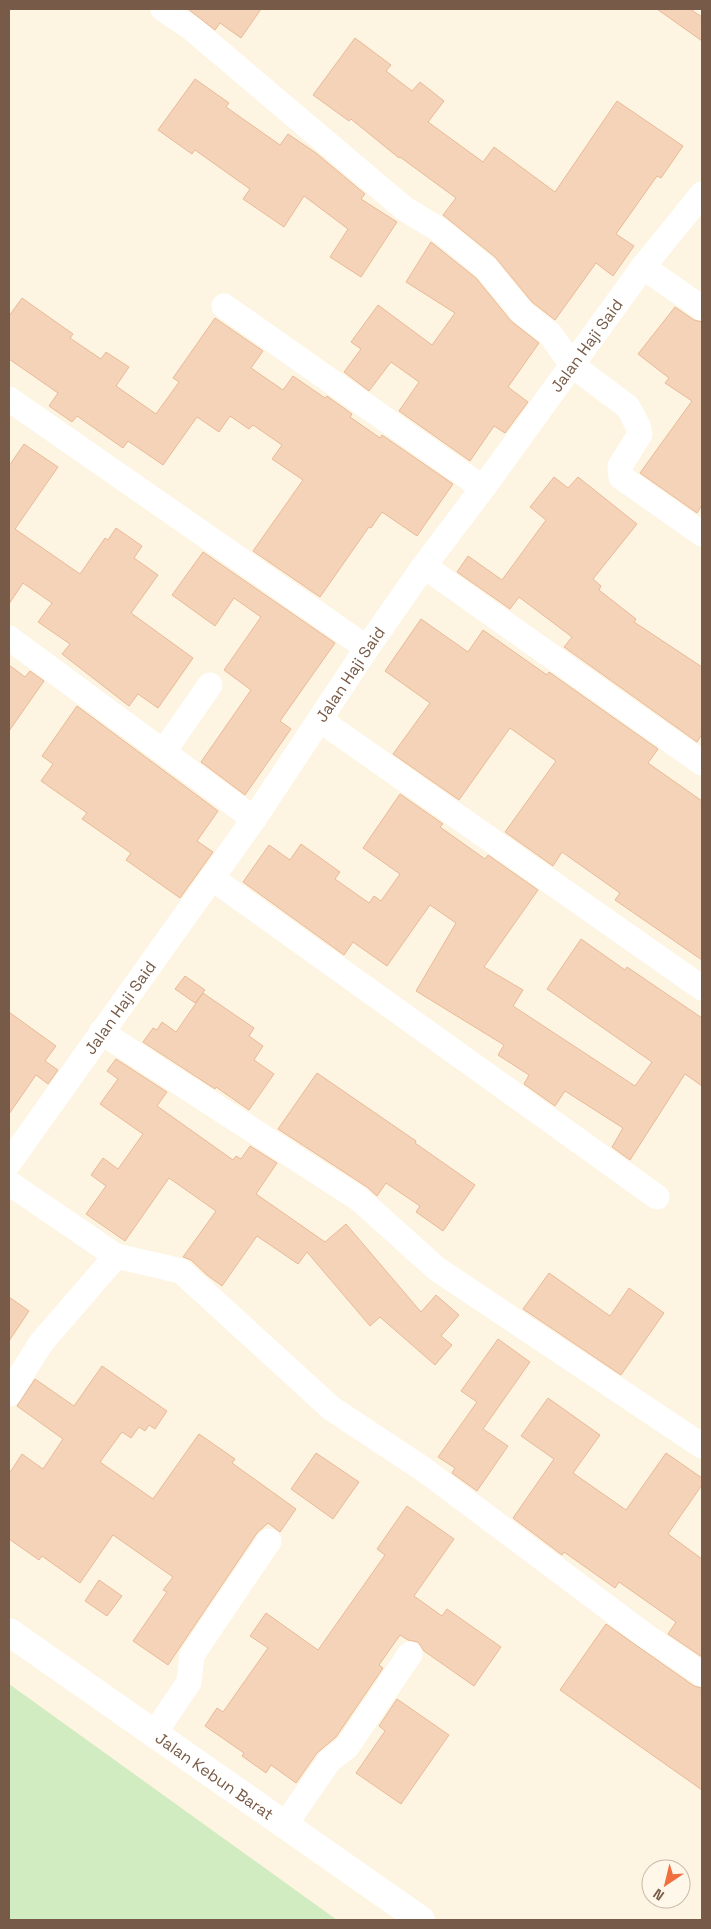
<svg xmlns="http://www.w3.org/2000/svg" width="711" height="1929" viewBox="0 0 711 1929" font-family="'Space Grotesk',sans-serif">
<rect width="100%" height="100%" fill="#fef4e2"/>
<path fill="#d0ecc0" d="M9,1684L337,1920H9Z"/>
<path fill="#f5d3b8" stroke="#e9ba97" d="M188,9H261L241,38L220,23L215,30Z
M657,9H690L702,17V41Z
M355,38L391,65L386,71L412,91L420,82L444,101L428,122L483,162L494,147L555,192L617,101L683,146L661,178L657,176L616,234L634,246L613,276L596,263L555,320L532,302L495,257L443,215L456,198L400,157L399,158L351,119L349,121L313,95Z
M195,79L229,103L226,107L280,145L288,134L316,153L365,194L361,199L397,222L361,277L330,257L348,229L304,196L284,227L243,199L250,189L195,150L192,154L158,130Z
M431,242L476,278L511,321L539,343L508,387L528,402L505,433L494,426L470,461L399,411L419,382L391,362L369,391L344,372L361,349L351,342L378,305L432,345L455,313L406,282Z
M22,298L73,334L70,338L101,359L106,352L129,367L116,386L156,414L179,382L173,378L215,318L263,351L251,368L283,390L293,376L325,398L327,396L352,414L350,417L380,438L382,435L453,484L417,536L382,512L371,528L369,527L320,597L253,551L303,480L272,459L282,445L253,425L249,429L230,416L219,432L197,417L163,465L128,441L123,448L77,416L72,422L49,406L58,393L9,359V316Z
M675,307L694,320L702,322V505L697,513L640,473L692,401L665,383L669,378L638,354Z
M24,444L58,467L15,529L80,574L105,538L108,540L116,528L142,546L134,558L158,575L131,613L193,658L158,708L138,694L129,706L62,654L70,644L38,622L52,603L23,583L9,604V466Z
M554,477L568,488L578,477L637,524L593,579L601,586L599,590L636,619L634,622L702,667V734L697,742L564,647L572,637L519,597L510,609L457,572L468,556L502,580L546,520L530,507Z
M203,552L335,643L280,721L291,729L245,795L201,762L251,690L224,670L261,617L234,598L215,626L172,595Z
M421,619L468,652L483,630L547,675L549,672L658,749L648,763L702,801V960L615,900L620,893L562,852L553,866L505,832L556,761L510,728L459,800L393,754L430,703L385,671Z
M9,665L25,677L30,671L44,681L9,731Z
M77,706L218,811L197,841L213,852L180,898L126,860L131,853L82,819L87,813L41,781L53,764L42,756Z
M400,794L443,824L440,827L485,859L488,855L538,890L484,967L523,990L513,1006L635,1086L652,1062L547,989L581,939L625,970L627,967L702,1018V1086L685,1074L630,1160L612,1147L623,1128L565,1091L555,1106L524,1084L529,1075L498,1055L504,1045L416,991L456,923L430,905L387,966L353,942L344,955L243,882L269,845L290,860L301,844L340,872L335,879L369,903L374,896L381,901L400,874L363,848Z
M185,976L205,990L195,1003L175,989Z
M203,993L254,1028L249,1036L263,1046L254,1060L274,1074L249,1110L216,1087L215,1089L143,1042L153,1028L157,1030L162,1022L176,1032Z
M9,1012L56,1046L45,1061L58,1070L48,1084L36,1075L9,1114Z
M116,1059L167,1092L157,1106L233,1160L236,1156L241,1159L250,1146L277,1163L256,1194L325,1242L346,1224L421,1312L436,1295L459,1315L441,1336L452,1345L435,1365L380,1317L370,1326L307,1252L298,1264L257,1236L222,1286L207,1275L191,1260L183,1257L216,1211L169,1178L125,1241L86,1214L106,1186L91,1175L103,1158L118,1169L143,1134L100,1104L118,1079L107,1071Z
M317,1073L416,1141L415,1143L475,1185L443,1231L416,1212L420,1206L386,1183L377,1196L367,1187L278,1129Z
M549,1273L610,1316L629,1288L664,1313L621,1375L523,1309Z
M9,1297L29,1311L9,1341Z
M498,1339L530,1362L483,1429L508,1446L477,1491L452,1473L455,1468L438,1457L477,1402L461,1391Z
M102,1366L167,1411L155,1429L149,1425L145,1431L139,1427L131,1438L122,1432L100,1462L153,1499L199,1434L235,1459L232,1463L296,1509L280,1532L268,1523L257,1533L168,1665L133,1641L167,1592L163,1590L173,1577L113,1535L80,1583L42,1556L39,1560L9,1539V1474L22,1454L43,1469L63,1439L17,1406L35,1379L74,1406Z
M548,1398L600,1435L573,1473L626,1510L666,1453L702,1478V1485L668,1534L702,1559V1657L668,1634L676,1622L619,1582L615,1588L564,1552L562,1555L513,1518L554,1459L521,1436Z
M316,1453L359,1482L333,1519L291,1489Z
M407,1506L454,1539L414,1596L442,1616L447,1609L501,1647L474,1686L424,1651L418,1642L408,1640L400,1635L379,1665L383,1668L336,1737L317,1753L296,1783L271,1765L266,1773L242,1756L244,1753L205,1726L217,1708L223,1712L268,1648L250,1636L266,1613L318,1650L385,1555L377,1549Z
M99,1580L122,1596L107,1616L85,1601Z
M606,1624L694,1686L702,1688V1790L560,1690Z
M397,1699L449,1735L401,1804L356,1773L385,1731L379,1726Z"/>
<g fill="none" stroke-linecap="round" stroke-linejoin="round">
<g stroke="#fff" stroke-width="25">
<path d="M163,9L191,28L405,209L438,229L486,268L522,312L551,335L572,365L628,407L638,426L640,434L620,466L621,477L702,534"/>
<path d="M643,267L702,308"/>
<path d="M224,306L483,488"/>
<path d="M9,399L367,648"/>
<path d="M424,566L702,763"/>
<path d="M9,638L254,819"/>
<path d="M320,720L702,988"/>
<path d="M164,751L210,685"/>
<path d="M212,878L657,1197"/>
<path d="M101,1032L359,1199L437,1269L702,1446"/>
<path id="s1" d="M9,1163L254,819L367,648L424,566L483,488L643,267L702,194"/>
<path d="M9,1183L116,1256L181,1271L331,1408L423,1469L646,1636L702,1674"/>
<path d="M9,1394L41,1343L116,1256"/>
<path d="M154,1734L189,1682L192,1655L269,1541"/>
<path d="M285,1825L329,1761L347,1747L410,1654"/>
</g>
<path stroke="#fff" stroke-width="28" id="s2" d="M9,1632L421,1920"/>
</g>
<g text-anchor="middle" stroke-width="4.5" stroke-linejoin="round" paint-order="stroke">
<g font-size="16" fill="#775a47" stroke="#fff8ea">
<text dy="6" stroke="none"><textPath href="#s1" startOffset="1001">Jalan Haji Said</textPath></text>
<text dy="6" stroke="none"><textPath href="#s1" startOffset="596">Jalan Haji Said</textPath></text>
<text dy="6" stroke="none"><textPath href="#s1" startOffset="191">Jalan Haji Said</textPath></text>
<text dy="6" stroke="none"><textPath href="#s2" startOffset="251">Jalan Kebun Barat</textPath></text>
</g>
</g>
<rect width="711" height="1929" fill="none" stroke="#775a47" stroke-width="20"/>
<g transform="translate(666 1884) rotate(215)"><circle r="24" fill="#fff8ea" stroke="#c9b9a9"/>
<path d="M0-4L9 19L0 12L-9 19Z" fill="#f16e3e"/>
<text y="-8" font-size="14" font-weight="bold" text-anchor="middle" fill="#775a47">N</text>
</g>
</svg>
